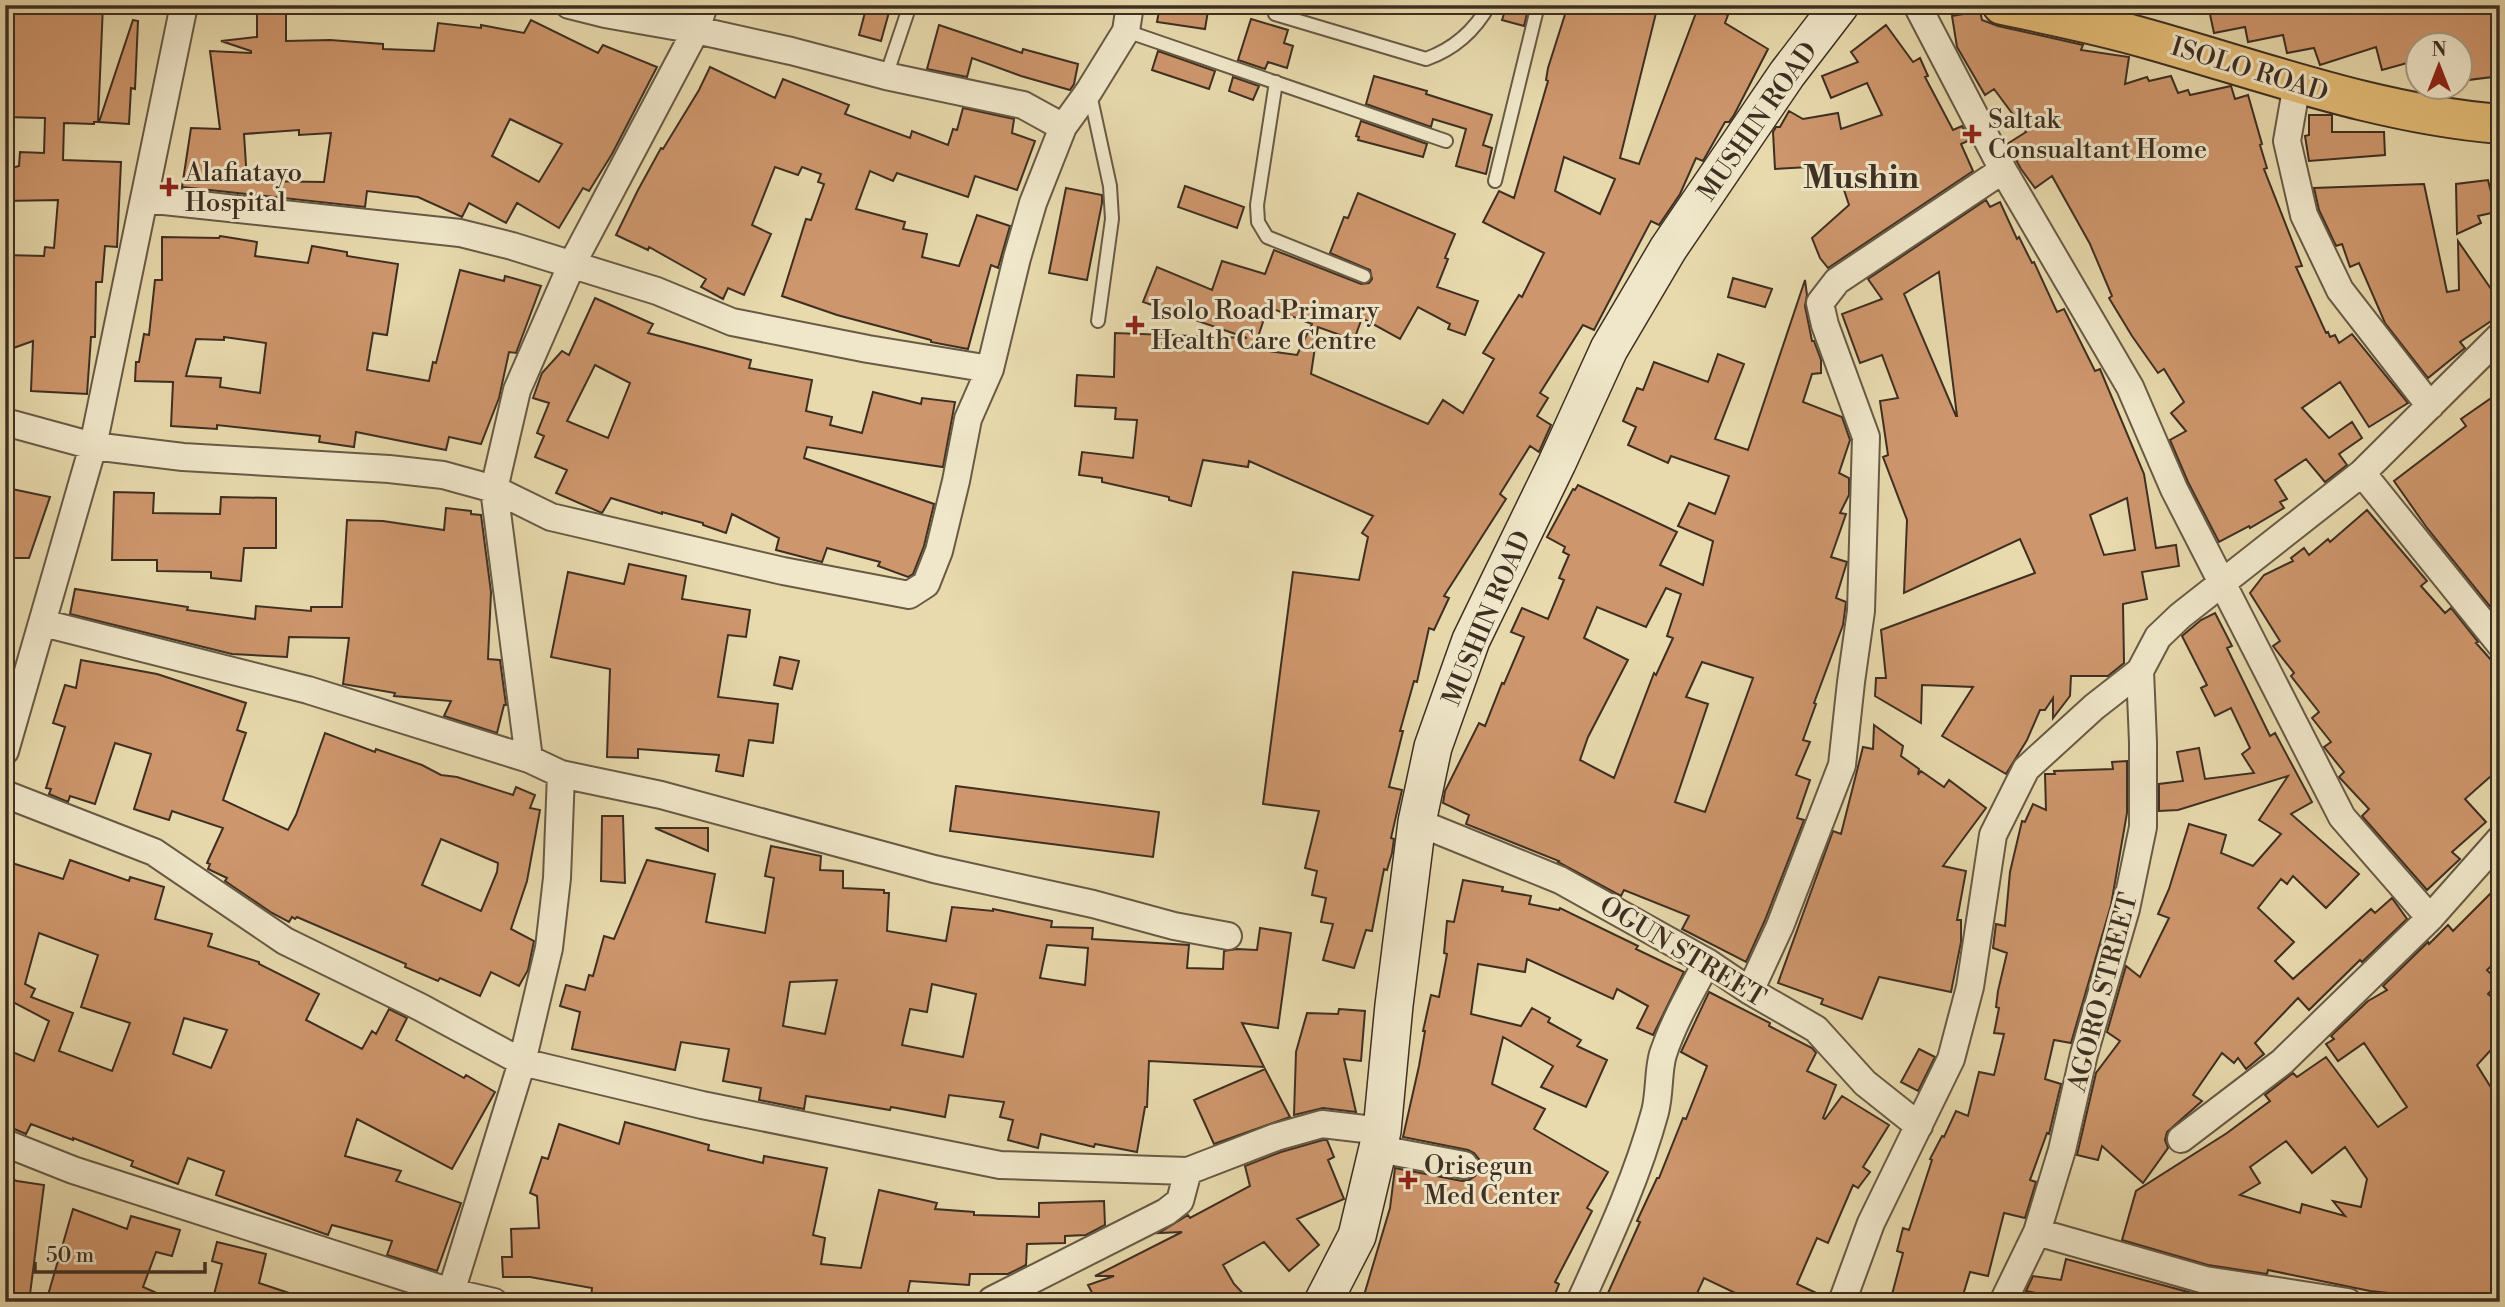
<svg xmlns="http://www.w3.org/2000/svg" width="2505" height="1307" viewBox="0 0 2505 1307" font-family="'Libre Bodoni',serif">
<rect width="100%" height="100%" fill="#e8daad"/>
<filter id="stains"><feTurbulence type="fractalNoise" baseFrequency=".00286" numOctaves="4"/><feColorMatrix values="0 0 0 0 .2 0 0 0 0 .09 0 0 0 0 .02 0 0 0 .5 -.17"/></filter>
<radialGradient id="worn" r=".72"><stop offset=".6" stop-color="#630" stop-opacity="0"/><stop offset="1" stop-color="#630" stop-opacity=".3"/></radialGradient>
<path fill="#ce966c" stroke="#3e2f22" stroke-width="2" fill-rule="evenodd" d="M5,5H103L98,122H94V124L64,123L63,160L121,162L117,247L105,246L102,282H96L95,337H91L87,394L31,391L33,341L5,351V255L44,256L45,247L54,248L58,200L5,201V170L19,166L20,152L44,153L45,118L5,117Z
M257,5H286V41L330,40L383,44V49L434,51L438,23L481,28V25L524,33L531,20L598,53L603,45L657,67L612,154L589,191L583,188L559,228L517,203L506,223L469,203L462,217L418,197L367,191L365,207L182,187L191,128L220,129L210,51L251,53V51L221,41L257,37ZM510,119L562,144L539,182L492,156ZM299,130V135L331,133L324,182L247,181L244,134Z
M867,5H891L881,41L859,35Z
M1160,5H1209L1205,29L1157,22Z
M1507,5H1529L1524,26L1502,20Z
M1568,5H1608L1628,11L1630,5H1658L1620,158L1639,164L1699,5L1728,15L1725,23L1768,49L1734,115L1729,122H1725L1703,161L1696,158L1680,194L1659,225L1651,221L1594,330L1583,325L1540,393L1548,398L1537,416L1551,425L1539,452L1530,446L1500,494L1506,499L1444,596L1449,598L1434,630L1429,628L1417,682L1414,681L1400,731H1403L1389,787L1402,790L1391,838L1394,839L1392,853L1387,870L1384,869L1372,931L1366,930L1354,968L1323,960L1333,924L1321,922L1326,898L1312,895L1317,871L1305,868L1319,811L1263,804L1293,572L1359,580L1368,537L1362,533L1373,516L1249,461L1248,467L1203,460L1191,506L1169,500V497L1102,482V478L1079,475L1082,452L1133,458L1137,420L1115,419L1116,408L1075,406L1077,375L1114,377L1115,333L1247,338L1143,302L1157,267L1212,290L1222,261L1265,274L1274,250L1361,284L1369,283L1372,279L1370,270L1330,253L1344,217L1348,218L1358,193L1455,234L1445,258L1448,259L1437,287L1478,301L1465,335L1448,329L1450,324L1418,307L1400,339L1362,318L1354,340L1318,327L1311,374L1428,424L1443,400L1463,413L1494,359L1483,353L1519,295L1522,297L1544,253L1483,222L1499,191L1514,198L1548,81L1546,80L1548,68ZM1564,157L1615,179L1600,214L1555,191ZM1268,307L1312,324L1297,355L1254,349Z
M2208,5H2500V76L2460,81V46H2418V60L2382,70L2376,47L2320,65L2314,48L2287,53L2283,35L2248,42L2245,27L2214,33Z
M1980,11L1982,20L1998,26L2083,45L2081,50L2129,57L2125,84L2147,77L2149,81L2171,76L2178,93L2188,90L2190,95L2231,86L2235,99L2248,95L2262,144L2260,145L2267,168L2264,169L2302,266L2296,267L2326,333L2328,332L2330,337L2335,335L2339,343L2352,334L2408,403L2369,427L2340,382L2302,408L2329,438L2352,422L2362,438L2339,454L2347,465L2325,482L2306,459L2275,480L2287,499L2280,502L2284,508L2250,528L2249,526L2219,542L2188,482L2170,440L2186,431L2171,413L2184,402L2164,369L2158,373L2132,336L2109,298L2112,296L2090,244L2052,176L2035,188L2021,169L2007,144L2026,132L1994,89L1985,95L1957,47L1952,16Z
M1251,19L1288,30L1284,43L1293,46L1287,68L1268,62L1265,69L1238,60Z
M133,20L138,21L135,89L131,88L129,124L99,122Z
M939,25L1022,53L1023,49L1078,64L1074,84L1070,90L1021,76L972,58L967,77L927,69Z
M1886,25L1913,62L1920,58L1928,76L1925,77L1953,130L1962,126L1970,140L1961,144L1973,171L1828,268L1820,258L1812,238L1849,205L1838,172L1810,176L1809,167L1775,169L1773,132L1776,127H1780L1789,111L1803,119L1838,113L1841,129L1882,115L1867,83L1831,98L1822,76L1858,62L1851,52Z
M1158,51L1215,71L1209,89L1152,70Z
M710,67L775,98L783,79L849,105L845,114L910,138L912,131L948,145L953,129L957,130L963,108L1014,119L1012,133L1035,141L1017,190L975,176L968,197L897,173L893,181L870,171L856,209L905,222L903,229L927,234L922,257L959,266L977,215L1010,226L998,268L991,265L968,349L931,342V340L837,315L782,296L806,219L811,220L824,184L818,182L821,174L802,167L798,175L775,167L752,225L771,234L744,295L728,288L723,299L701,287L706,279L649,247L648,250L616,235L638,190L661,148L663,149L699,90Z
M1374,76L1427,91L1426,94L1492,115L1483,145L1492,148L1486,174L1456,166L1466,129L1433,119L1431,127L1366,104Z
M1233,77L1259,86L1253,100L1229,91Z
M2309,115H2332V132H2384L2385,155L2309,161L2305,136L2309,135Z
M1361,121L1427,144L1423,157L1358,140L1359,137L1356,136Z
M2488,180L2496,212L2478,216L2481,223L2457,234L2456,184Z
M2424,184L2447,292L2459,290L2458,241L2500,302V315L2460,342L2465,348L2428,378L2385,323L2359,263L2350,267L2342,244L2336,246L2319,210L2314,188Z
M1185,186L1244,207L1237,228L1178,207Z
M1066,188L1102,195V203L1087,280L1049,273Z
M1986,200L1990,207L2000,202L2017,239L2019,237L2032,263L2034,262L2057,312L2064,309L2095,371L2100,369L2144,474L2156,548L2176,545L2179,566L2142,572L2147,599L2123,604L2124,663L2108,676H2071L2070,696L2053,718V698L2045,710H2040L2027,740L2006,774L1942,736L1973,687L1922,685L1921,723L1875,696L1876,678H1886L1881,630L2035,573L2020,539L1904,593L1907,520L1883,457L1888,455L1880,401L1898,398L1882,355L1860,363L1842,314L1882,299L1868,279ZM1939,272L1957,416H1956L1904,294ZM2127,498L2135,550L2104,555L2090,515Z
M220,236L257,242L255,256L308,263L312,246L347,252V256L398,264L387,335L373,333L367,370L429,381L433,362L436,363L460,270L504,281L505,276L541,286L516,353L509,352L499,398L481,444L449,437L446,450L356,432L354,447L319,442L320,436L217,425V429L171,426L173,382L135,381L136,362H139L144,334L149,335L155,280H162V237L219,238ZM224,337L266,343L260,393L220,387L221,378L186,376L196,339L224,340Z
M1733,278L1772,289L1765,307L1728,297Z
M1805,280L1807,295L1805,306L1812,341H1814L1821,360V373L1812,374L1803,402L1842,417L1850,440L1839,473L1849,478V495L1840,513L1846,514L1831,557L1847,562L1836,598L1846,602L1845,610L1843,625L1814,703L1816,704L1803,740L1810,742L1796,775L1810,780L1797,818L1804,820L1765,920L1746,962L1682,929L1689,916L1624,890L1621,896L1558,862L1559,861L1466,824L1469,815L1443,803L1445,791L1479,723L1485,726L1502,683L1504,684L1524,637L1511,632L1522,608L1548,619L1564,580L1559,578L1569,555L1563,552L1565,547L1547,537L1573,489L1575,490L1578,485L1677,532L1660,565L1703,585L1713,541L1678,526L1689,503L1715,514L1729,476L1671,456L1668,463L1628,445L1636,427L1623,421L1637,388L1643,390L1654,362L1708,382L1718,354L1744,364L1715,439L1748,450ZM1666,588L1681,594L1667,636L1673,638L1656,675L1654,673L1614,778L1580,760L1588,737L1628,660L1584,638L1597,607L1646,627ZM1702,662L1753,678L1705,812L1675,802L1708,704L1686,697Z
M595,298L653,324L648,333L751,360L749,368L812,380L806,411L832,417L830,425L862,433L873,392L921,404L922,398L955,402L943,467L807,447L804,458L934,504L924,546L913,574L908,577L878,566L880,562L827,548L822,562L776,550L779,538L732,514L726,533L703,525V523L662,512V514L611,498L602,513L556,493L567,470L535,457L544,436L537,433L549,403L533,398L542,373L562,351L569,355ZM595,365L630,383L608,438L567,421Z
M2500,392V619L2427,528L2394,481L2466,426L2461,419Z
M7,488L50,497L29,558H5Z
M114,492L154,493L153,513L220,514L221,497L276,498V548H244L241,581L211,578V572L157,571V560H112Z
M446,508L471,511V514L481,515L491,592L488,659L500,660L506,705H504L497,733L444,716L451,701L394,696L395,693L343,684L349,638L289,637L287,657L232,654L70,614L75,589L188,607L187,610L255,619L256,606L311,611V607H342L347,520L383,521L444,530Z
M2367,510L2427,581L2421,586L2445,613L2451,608L2478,642L2476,643L2500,670V711L2491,719L2500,728V768L2465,799L2486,822L2452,852L2460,859L2427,890L2362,816L2369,809L2339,777L2344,772L2324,747L2331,742L2312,718L2319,712L2291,676L2294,673L2273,646L2280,641L2250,593L2264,575L2293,561L2291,558L2304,548L2309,555L2328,539L2330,542Z
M629,564L686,576L682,599L750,610L746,637L728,635L718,697L778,704L773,743L749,740L743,776L716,771L719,755L638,749V758L607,757L610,669L551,657L568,572L624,584Z
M2215,613L2232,646L2227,648L2270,736L2275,733L2312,802L2291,814L2359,874L2326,908L2293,876L2287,884L2281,879L2258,908L2294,942L2275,961L2293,979L2371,909L2375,913L2392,898L2407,919L2362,962L2360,960L2309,1010L2298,998L2255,1043L2264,1054L2246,1069L2238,1058L2234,1063L2222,1053L2193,1095L2202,1101L2167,1132L2165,1140L2168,1148L2143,1183L2102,1146L2098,1160L2077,1155L2096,1073L2120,1041L2107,1032L2126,966L2140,977L2169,918L2158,914L2169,889L2189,824L2226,835L2221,853L2253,866L2281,834L2259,820L2288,776L2178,810L2159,811V784L2183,781L2177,752L2199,748L2205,779L2254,773L2242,754L2250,748L2231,708L2215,716L2201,688L2207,685L2182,636L2201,620Z
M780,657L799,661L792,689L774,685Z
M81,660L157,674L246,703L237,730L246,733L223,800L288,830L296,815L325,733L375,752L376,749L422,765L441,775L457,777L513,795L516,787L535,795L530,808L540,810L527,881L511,929L534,941L528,970L519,986L491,972L480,996L440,978L438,981L405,967L406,964L297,917L295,919L292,917L289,922L272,913L225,881L227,878L208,869L210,864L207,863L223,828L172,811L169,820L134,809L151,754L115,743L95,804L70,796L68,802L49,794L51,789L46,788L65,727L53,723L65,685L76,688ZM441,839L498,863L497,872L481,911L422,885Z
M1874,725L1903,746L1901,756L1919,769L1918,775L1921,771L1944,787L1949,780L1986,808L1943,866L1966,871L1957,920H1961V942L1951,992L1879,977L1862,1019L1821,1004L1823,999L1778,983L1833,831L1841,834L1863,747L1873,749Z
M2127,761V813L2111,905L2071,1043L2054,1040L2045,1079L2061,1084L2049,1134L2047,1133L2030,1180L2036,1182L2025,1218L2004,1213L1988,1276L1970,1272L1961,1302H1890L1903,1253L1897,1251L1903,1228L1909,1230L1932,1160L1930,1159L1942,1136L1944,1137L1956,1111L1968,1116L1979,1072L1994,1075L2004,1034L1994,1033L1999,1008L1996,1007L1998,991L2007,953L1993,948L1996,924L2005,926L2010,872L2022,821L2025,822L2033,804L2046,810L2045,774H2055L2054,771L2113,769L2112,762Z
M956,786L1159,812L1153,857L950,831Z
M602,816H623L625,883L601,881Z
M655,828H708V851Z
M771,846L821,856L820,870L843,871V888L884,890V893H889L887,931L946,941L952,907L993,911V909L1052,921L1051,927L1093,928L1092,939L1189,945L1187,968L1223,969L1224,951L1237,949L1257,950L1260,928L1291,933L1278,1028L1242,1023L1264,1067L1149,1061L1147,1107H1145L1137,1152L1095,1144L1094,1147L1041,1134L1038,1148L1008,1140L1013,1120L1000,1117L1004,1102L949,1095L945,1117L891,1107L890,1110L806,1096L804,1109L759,1100L761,1088L723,1081L729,1049L681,1042L675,1070L572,1049L580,1012L560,1006L566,985L585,990L589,975L593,976L604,936L614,939L647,860L715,874L706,922L765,933L774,878L765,876ZM1047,945L1088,948L1085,985L1040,978ZM837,980L825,1034L783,1026L790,982ZM932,984L976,994L963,1057L902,1045L910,1009L927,1012Z
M70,860L129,881L130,877L164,887L155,919L212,934L208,946L259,962V964L319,994L306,1020L362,1049L372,1031L376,1034L389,1009L407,1018L396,1040L464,1078L466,1075L495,1092L452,1169L357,1119L345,1156L401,1171L396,1181L461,1203L437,1271L387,1255L392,1241L332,1225L328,1235L216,1195L224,1171L188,1158L178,1184L131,1166L133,1161L73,1138V1140L31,1124L26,1134L5,1125V1049L34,1061L49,1021L5,998V883L12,863L63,879ZM39,933L98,955L81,1007L130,1023L112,1071L59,1051L73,1013L31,997L35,989L25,984ZM184,1018L227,1030L211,1068L173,1054Z
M1463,880L1503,887L1502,891L1531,896L1529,904L1559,910L1560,908L1638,946L1636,949L1684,972L1653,1035L1637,1028L1648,1006L1617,989L1613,999L1527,959L1525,972L1478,964L1471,1014L1521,1026L1532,1008L1550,1018L1548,1022L1581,1040L1577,1046L1607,1060L1586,1107L1541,1087L1553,1066L1503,1037L1492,1084L1545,1109L1534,1129L1608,1172L1587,1208L1592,1211L1555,1282L1559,1284L1552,1302H1362L1390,1208L1395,1168L1462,1181L1469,1180L1475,1176L1479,1169V1159L1474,1153L1468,1150L1403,1137L1419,1066L1425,1031H1423L1431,995L1439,997L1447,954L1444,953L1447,921L1454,922Z
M2500,884V958L2487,970L2499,982L2488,994L2500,1005V1040L2477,1065L2500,1102V1266L2493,1302H2436L2437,1298L2370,1291L2268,1270L2267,1274L2208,1265L2122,1240L2136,1191L2227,1133L2270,1101L2265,1095L2293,1073L2297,1077L2326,1057L2378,1127L2407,1107L2364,1043L2338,1061L2326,1044L2334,1039L2331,1036L2368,1001L2387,990L2383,986L2428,942L2429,944L2448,925L2453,931ZM2286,1141L2312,1173L2345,1147L2367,1179L2361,1207L2333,1201L2345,1216L2302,1204L2300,1213L2240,1195L2260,1183L2250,1167Z
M1709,992L1770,1023L1769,1026L1812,1048L1816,1053L1807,1071L1836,1085L1823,1118L1825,1119L1842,1096L1889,1125L1863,1167L1870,1172L1858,1188L1853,1185L1828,1243L1817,1238L1797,1284L1827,1298V1302H1754L1704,1278L1693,1302H1604L1640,1222L1637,1221L1657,1178H1659L1683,1118L1686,1119L1707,1066L1681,1052Z
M1339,1009L1365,1011L1361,1061L1344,1059L1356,1112L1323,1108L1294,1115L1296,1052L1307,1013L1338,1014Z
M1919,1049L1935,1057L1918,1091L1901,1082Z
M1265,1069L1290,1117L1214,1144L1194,1100Z
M625,1122L709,1145L708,1150L763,1163L764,1156L827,1168L813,1235L825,1238L821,1264L861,1268L879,1190L937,1203L935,1209L974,1212V1215L1039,1217V1203L1104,1201L1105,1225L1086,1235L1065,1236V1243L1027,1244L1026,1265L1008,1274H970L969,1285L910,1281L906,1302H613L591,1298L592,1288L530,1277H503L502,1257H512L511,1229L539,1228L537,1196L530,1193L542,1157L548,1159L559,1124L619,1144Z
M1323,1140H1327L1334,1157L1328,1160L1344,1199L1297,1219L1319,1245L1289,1271L1264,1242L1223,1265L1234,1284L1251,1302H1097L1088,1285L1114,1276H1095L1182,1232L1159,1233L1188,1215L1190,1218L1250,1186L1245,1166L1281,1152Z
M5,1177L17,1181L44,1185L29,1302H21L5,1296Z
M73,1209L127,1229L131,1216L180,1230L172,1256L156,1252L143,1287L177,1302H46Z
M217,1242L266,1254L259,1283L304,1298L303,1302H212L222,1264L212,1261Z
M2066,1259L2203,1296L2201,1302H2051L2052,1296L2026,1291L2033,1276L2061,1280Z"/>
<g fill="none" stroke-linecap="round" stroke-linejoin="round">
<g stroke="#685a45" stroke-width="16">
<path id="lane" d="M1275,14L1426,59C1454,49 1474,32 1489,5
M1126,31L1446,141
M886,76L910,5
M1276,82L1257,205L1258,222L1267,237L1364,276
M1090,94L1110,186L1112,219L1098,321
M1495,181L1538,5"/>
</g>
<g stroke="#685a45" stroke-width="30">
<path id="street" d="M569,5L605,14L696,30L791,51L886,76L1023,105L1063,127
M1917,5L2003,170L2130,387L2174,489L2342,817L2430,918
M2297,84L2287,141L2304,215L2340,290L2430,406
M145,199L460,233L512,246L657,291L732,322L868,349L990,369
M5,422L93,446L183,457L389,469L443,475L494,489L551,517L783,571L909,595L926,584L939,551L956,481L968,419L990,369L1017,258L1033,203L1063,127L1089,91L1126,31L1130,5
M2362,473L2500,644
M43,623L308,690L529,759L561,774L661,795L934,869L1093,904L1174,926L1228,936
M5,751L93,446L184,5
M529,759L494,489L517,390L572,264L696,30L704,5
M5,794L154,852L285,941L420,1007L522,1062L702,1105L1000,1165L1188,1171L1276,1137L1322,1124L1382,1131
M1417,822L1560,880L1707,962L1750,991L1816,1029L1865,1083L1919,1126
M1750,991L1780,926L1842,765L1851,682L1861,611L1866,437L1825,325L1820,303L1837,281L2003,170
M2181,1139L2282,1062L2430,918L2500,839
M5,1143L73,1170L451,1292L494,1302
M1379,1144L1395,1152L1464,1165
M2037,1232L2205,1280L2348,1302
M992,1300L1166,1212L1180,1201L1188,1171
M448,1302L522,1062L549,948L557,878L561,774
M1580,1302C1608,1240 1637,1178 1655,1112C1660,1093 1658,1070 1663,1054C1674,1021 1691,992 1707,962
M1842,1302L1871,1223L1951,1059L1970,987L1993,835L2026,769L2094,707L2140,671L2158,637L2180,616L2362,473L2500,336
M2003,1302L2037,1232L2062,1150L2084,1054L2126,909L2143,827V742L2140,671"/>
</g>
<g stroke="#3e2f22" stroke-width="40">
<path id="secondary" d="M1323,1302L1357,1236L1382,1131L1394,1005L1417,822L1433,747L1471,640L1557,463L1609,349L1668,249L1787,74L1840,5"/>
</g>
<g stroke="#3e2f22" stroke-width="42">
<path id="primary" d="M2002,5C2051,15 2100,25 2148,39C2265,72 2378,114 2500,124"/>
</g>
<use href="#lane" stroke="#f0e7ca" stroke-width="12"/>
<use href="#street" stroke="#f0e7ca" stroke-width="26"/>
<use href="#secondary" stroke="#f0e7ca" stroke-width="37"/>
<use href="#primary" stroke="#e4bd76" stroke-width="38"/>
</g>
<g fill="#8f2418" stroke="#f0e7ca" stroke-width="2.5">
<path d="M1968.5 123.5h7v7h7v7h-7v7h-7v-7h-7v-7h7z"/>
<path d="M165.5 176.5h7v7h7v7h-7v7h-7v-7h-7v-7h7z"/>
<path d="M1131.5 314.5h7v7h7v7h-7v7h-7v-7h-7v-7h7z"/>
<path d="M1404.5 1169.5h7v7h7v7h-7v7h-7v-7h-7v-7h7z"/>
</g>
<g text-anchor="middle" stroke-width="6" stroke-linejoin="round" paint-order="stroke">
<g font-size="26" fill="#3e2f22" stroke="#f0e7ca">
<text transform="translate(2250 69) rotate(17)" y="9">ISOLO ROAD</text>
<text transform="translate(1757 121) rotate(-55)" y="9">MUSHIN ROAD</text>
<text transform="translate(1486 618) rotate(-67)" y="9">MUSHIN ROAD</text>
<text transform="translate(1683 951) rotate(31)" y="9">OGUN STREET</text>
<text transform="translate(2102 992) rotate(-75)" y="9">AGORO STREET</text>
</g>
<g font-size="26" fill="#3e2f22" stroke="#f0e7ca" text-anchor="start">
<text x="1988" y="128">Saltak<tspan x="1988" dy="30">Consualtant Home</tspan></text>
<text x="185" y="181">Alafiatayo<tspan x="185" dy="30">Hospital</tspan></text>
<text x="1151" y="319">Isolo Road Primary<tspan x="1151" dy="30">Health Care Centre</tspan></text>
<text x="1424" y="1174">Orisegun<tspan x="1424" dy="30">Med Center</tspan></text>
</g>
<g font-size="33" font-weight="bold" fill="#3e2f22" stroke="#f0e7ca">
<text x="1861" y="188">Mushin</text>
</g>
</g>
<rect width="2505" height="1307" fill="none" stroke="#e8daad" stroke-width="28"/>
<rect x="7" y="7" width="2491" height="1293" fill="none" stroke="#3e2f22" stroke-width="3.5"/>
<rect x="14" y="14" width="2477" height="1279" fill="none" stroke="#3e2f22" stroke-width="2"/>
<g transform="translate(2439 66)"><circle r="33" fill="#f0e7ca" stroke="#a99d87" stroke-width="2"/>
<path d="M0-5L12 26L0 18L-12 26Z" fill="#8f2418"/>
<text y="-10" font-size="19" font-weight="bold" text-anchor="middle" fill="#3e2f22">N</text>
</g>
<path d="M35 1262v10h170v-10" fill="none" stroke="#3e2f22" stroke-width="3.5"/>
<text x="46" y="1262" font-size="21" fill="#3e2f22" stroke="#f0e7ca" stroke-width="5" paint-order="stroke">50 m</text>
<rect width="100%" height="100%" filter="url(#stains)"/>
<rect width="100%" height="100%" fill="url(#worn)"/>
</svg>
